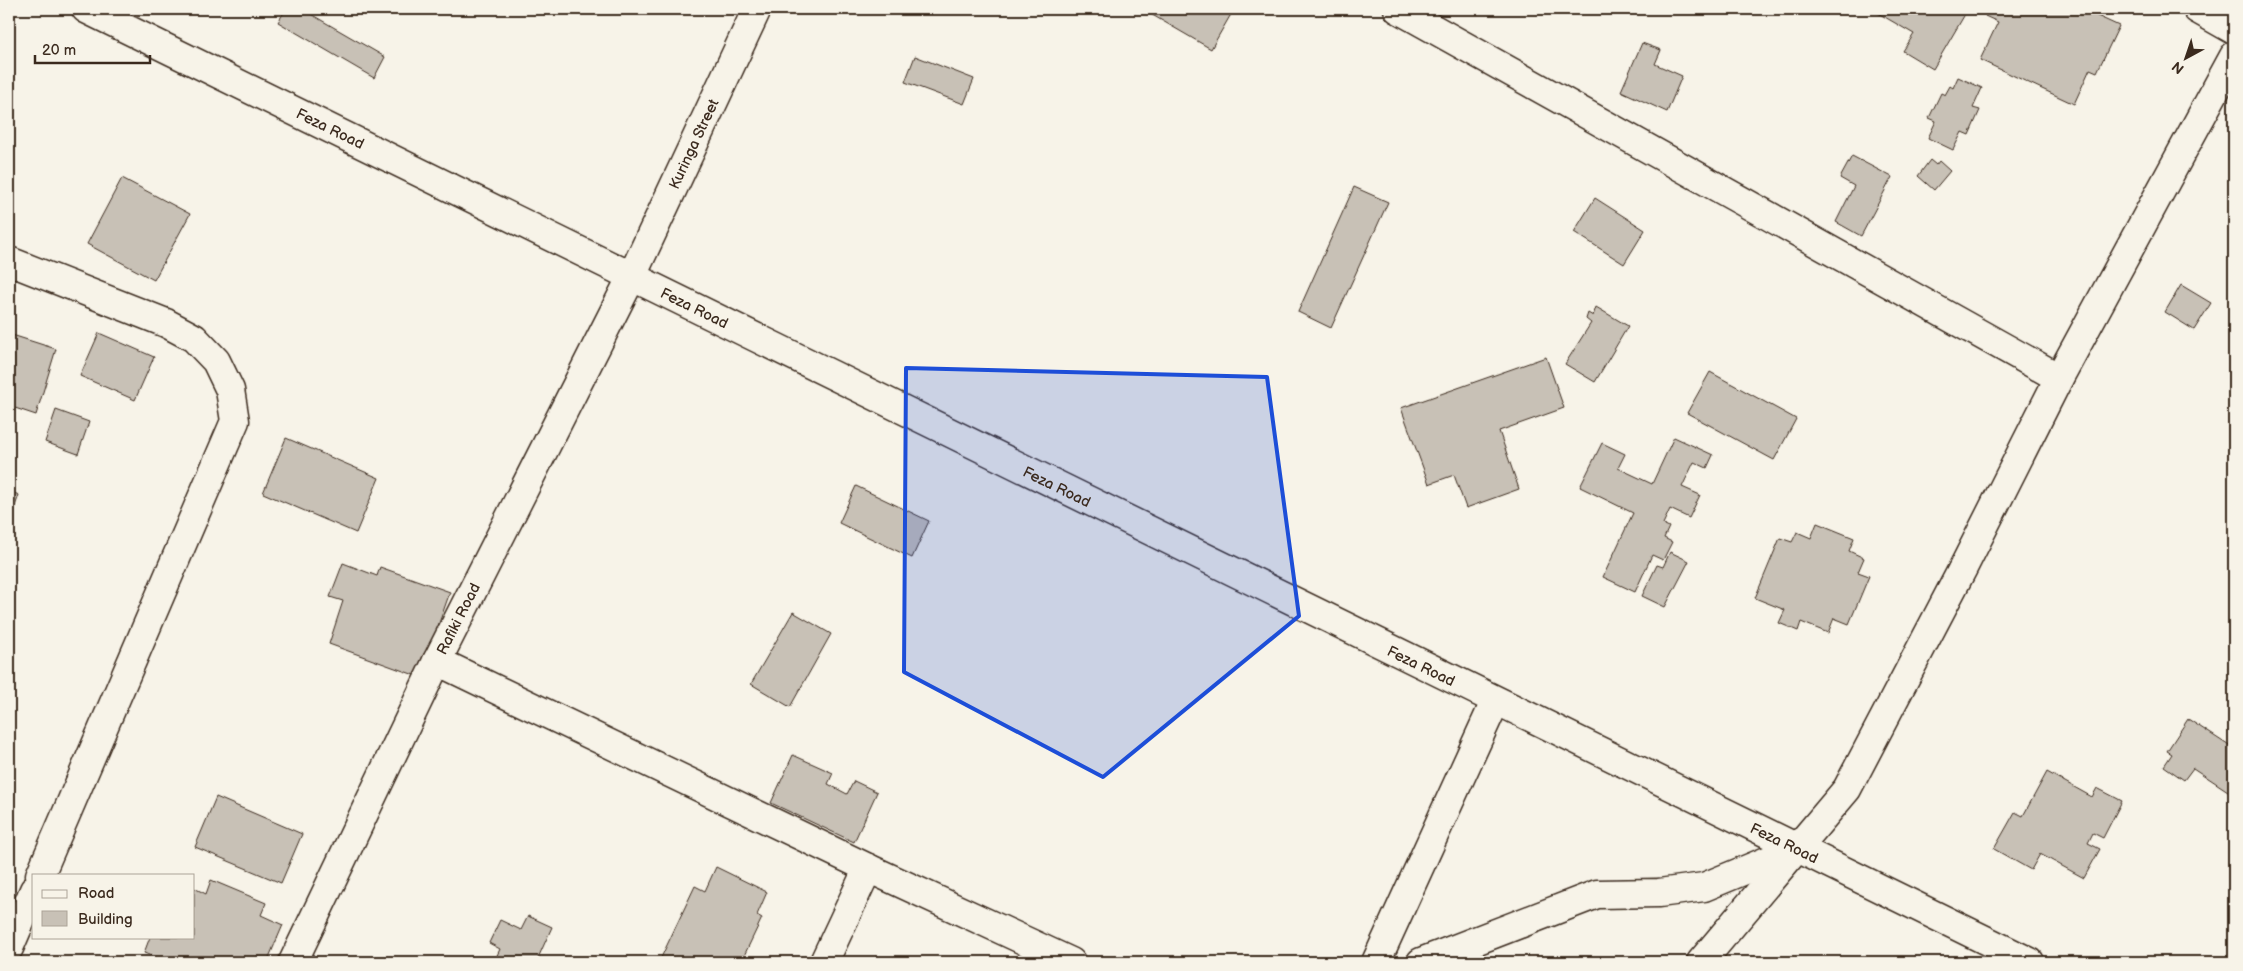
<svg xmlns="http://www.w3.org/2000/svg" width="2243" height="971" viewBox="0 0 2243 971" font-family="'Balsamiq Sans',sans-serif">
<rect width="100%" height="100%" fill="#f7f3e8"/>
<filter id="ink" filterUnits="userSpaceOnUse"><feTurbulence type="fractalNoise" baseFrequency=".02" numOctaves="2"/><feDisplacementMap in="SourceGraphic" scale="10" xChannelSelector="R" yChannelSelector="G"/><feConvolveMatrix kernelMatrix="1 2 1 2 8 2 1 2 1" color-interpolation-filters="sRGB"/></filter>
<g filter="url(#ink)">
<path fill="#c8c1b6" stroke="#3b2a1e" d="M286,9H302L385,57L374,78L278,22Z
M1142,9H1234L1211,49Z
M1871,9H1968L1933,69L1903,51L1914,34Z
M1988,9H2082L2119,26L2097,72L2090,69L2074,104L1980,60L1998,22L1985,16Z
M1642,43L1661,50L1655,64L1682,76L1667,112L1621,91Z
M915,56L974,79L964,104L905,82Z
M1958,77L1982,88L1973,108L1980,110L1969,135L1962,132L1953,150L1928,138L1936,121L1929,118L1941,93L1945,95L1950,86L1953,88Z
M1852,156L1892,177L1861,236L1836,222L1854,186L1840,178Z
M1930,160L1936,165L1939,161L1950,171L1934,190L1918,176Z
M122,178L190,214L154,280L87,244Z
M1354,187L1388,202L1331,328L1298,312Z
M1595,198L1645,230L1624,264L1574,232Z
M2181,285L2211,303L2194,330L2165,312Z
M1596,307L1628,326L1595,382L1565,364L1591,323L1586,319L1588,313L1593,316Z
M99,333L154,357L135,400L80,376Z
M9,334L56,349L36,415L9,406Z
M1546,357L1564,408L1499,431L1519,489L1466,508L1454,475L1429,484L1401,408Z
M1710,372L1796,419L1774,460L1687,413Z
M56,410L89,422L78,454L45,442Z
M1674,437L1713,455L1707,468L1694,462L1682,487L1700,495L1689,518L1670,509L1663,524L1669,527L1664,538L1672,542L1663,560L1652,555L1635,592L1603,577L1633,513L1580,487L1602,443L1625,454L1618,468L1652,484Z
M286,438L379,478L356,533L263,493Z
M856,486L929,521L912,558L839,523Z
M9,491L19,495L9,523Z
M1817,523L1854,538L1849,551L1864,558L1858,572L1869,576L1849,624L1834,618L1828,633L1801,622L1798,631L1779,623L1785,610L1755,598L1780,538L1792,542L1797,532L1811,538Z
M1670,552L1689,561L1665,607L1642,596L1657,565L1663,567Z
M343,563L377,576L380,567L450,592L420,677L329,644L343,601L330,597Z
M793,612L831,634L790,707L751,684Z
M2188,719L2234,749V795L2193,768L2184,780L2164,766L2172,754L2167,751Z
M793,755L833,773L828,784L847,794L854,781L877,792L854,842L771,803Z
M2047,772L2092,797L2097,788L2122,801L2103,838L2093,833L2088,843L2100,849L2084,878L2040,854L2031,870L1994,849L2015,812L2023,816Z
M216,797L302,834L281,883L195,847Z
M716,867L767,892L757,915L762,918L741,962H659L695,886L705,891Z
M211,880L266,903L261,915L283,925L267,962H167L144,953L150,937H194V888L206,894Z
M528,916L552,927L538,958L548,962H494L500,949L489,943L500,920L521,930Z"/>
<g fill="none" stroke-linecap="round" stroke-linejoin="round">
<g stroke="#3b2a1e" stroke-width="31">
<g id="minor">
<path id="s1" d="M86,9C734,326 1379,649 2030,962"/>
<path d="M1398,9L2059,378"/>
<path d="M2197,9L2234,30"/>
<path d="M9,261L166,323L194,338L216,361L230,390L235,421L40,875"/>
<path d="M437,661L868,868L1071,962"/>
<path d="M9,948L34,890"/>
<path id="s2" d="M293,962L437,661L631,278L757,9"/>
<path d="M824,962L868,868"/>
<path d="M1376,962L1495,702"/>
<path d="M1421,962L1597,894L1659,893L1704,887L1791,851"/>
<path d="M1701,962L1847,789L1963,568L2059,378L2234,56"/>
</g>
</g>
<use href="#minor" stroke="#f7f3e8" stroke-width="28"/>
</g>
</g>
<path fill="#1d4ed8" fill-opacity="0.2" stroke="#1d4ed8" stroke-width="4" stroke-linejoin="round" d="M906,368L1267,377L1299,616L1103,777L904,672Z"/>
<g text-anchor="middle" stroke-width="4" stroke-linejoin="round" paint-order="stroke">
<g font-size="15" fill="#3b2a1e" stroke="#f7f3e8">
<text dy="5" stroke="none"><textPath href="#s1" startOffset="272">Feza Road</textPath></text>
<text dy="5" stroke="none"><textPath href="#s2" startOffset="911">Kuringa Street</textPath></text>
<text dy="5" stroke="none"><textPath href="#s1" startOffset="678">Feza Road</textPath></text>
<text dy="5" stroke="none"><textPath href="#s1" startOffset="1082">Feza Road</textPath></text>
<text dy="5" stroke="none"><textPath href="#s2" startOffset="381">Rafiki Road</textPath></text>
<text dy="5" stroke="none"><textPath href="#s1" startOffset="1488">Feza Road</textPath></text>
<text dy="5" stroke="none"><textPath href="#s1" startOffset="1892">Feza Road</textPath></text>
</g>
</g>
<rect width="2243" height="971" fill="none" stroke="#f7f3e8" stroke-width="30"/>
<rect x="15" y="15" width="2213" height="941" fill="none" stroke="#3b2a1e" stroke-width="2" filter="url(#ink)"/>
<rect x="32" y="874" width="162" height="65" fill="#f7f3e8" stroke="#aca397"/>
<rect x="42" y="890" width="25" height="8" fill="#f7f3e8" stroke="#aca397"/>
<text x="78" y="898" font-size="15" fill="#3b2a1e">Road</text>
<rect x="42" y="911" width="25" height="15" fill="#c8c1b6" stroke="#aca397"/>
<text x="78" y="924" font-size="15" fill="#3b2a1e">Building</text>
<g transform="translate(2186 58) rotate(220)" stroke="#f7f3e8" stroke-width="4" paint-order="stroke">
<path d="M0-4L9 19L0 12L-9 19Z" fill="#3b2a1e"/>
<text y="-8" font-size="14" font-weight="bold" text-anchor="middle" fill="#3b2a1e">N</text>
</g>
<path d="M35 55v8h115v-8" fill="none" stroke="#3b2a1e" stroke-width="2.5"/>
<text x="42" y="55" font-size="15" fill="#3b2a1e" stroke="#f7f3e8" stroke-width="4" paint-order="stroke">20 m</text>
</svg>
